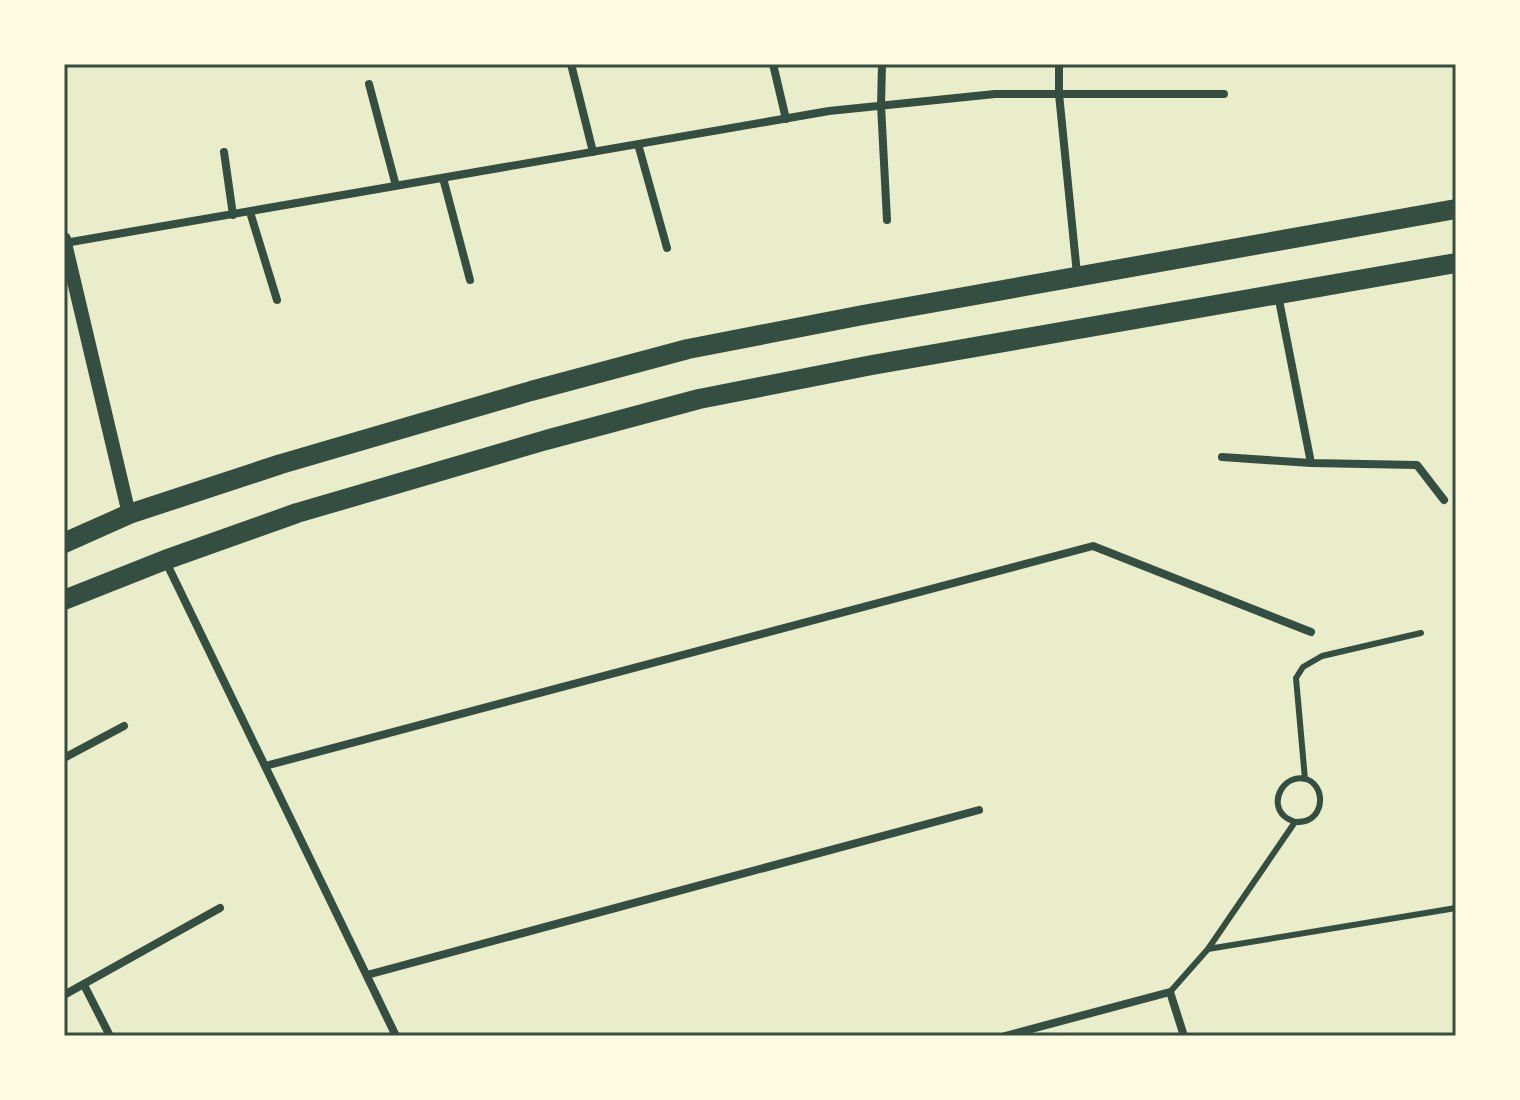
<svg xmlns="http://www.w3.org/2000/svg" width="1520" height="1100" viewBox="0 0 1520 1100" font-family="'PT Sans',sans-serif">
<rect width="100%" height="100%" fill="#e9edc9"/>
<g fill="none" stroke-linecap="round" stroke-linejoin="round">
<path stroke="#344e41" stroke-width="6" d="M1305,779L1296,678L1303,667L1322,656L1421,633
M1208,949L1456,908
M1170,992L1208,949L1295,822C1299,822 1304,822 1308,820C1325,812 1324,785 1306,779C1285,773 1268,801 1284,816C1287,819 1291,820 1295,822"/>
<path stroke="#344e41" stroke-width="8" d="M571,64L593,152
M773,64L786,119
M882,64L881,105L887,220
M1059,64V94L1077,274
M369,84L396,186
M638,144L667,248
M224,152L233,215
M443,178L470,280
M250,212L277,300
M65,243L829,111L995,94H1224
M1278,295L1311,463L1417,465L1444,500
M1222,457L1311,463
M166,562L396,1036
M64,758L124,726
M265,766L1093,546L1311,632
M367,975L979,810
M84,985L110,1036
M64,995L220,908
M1005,1036L1170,992L1184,1036"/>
<path stroke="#344e41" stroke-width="14" d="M64,239L129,514"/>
<path stroke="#344e41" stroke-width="20" d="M64,543L129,514L281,464L531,391L688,349L863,315L1456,209
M64,600L165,560L297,513L546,440L699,399L872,365L1456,263"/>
</g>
<rect width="1520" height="1100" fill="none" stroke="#fefae0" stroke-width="132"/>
<rect x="66" y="66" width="1388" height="968" fill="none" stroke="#344e41" stroke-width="3"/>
</svg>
